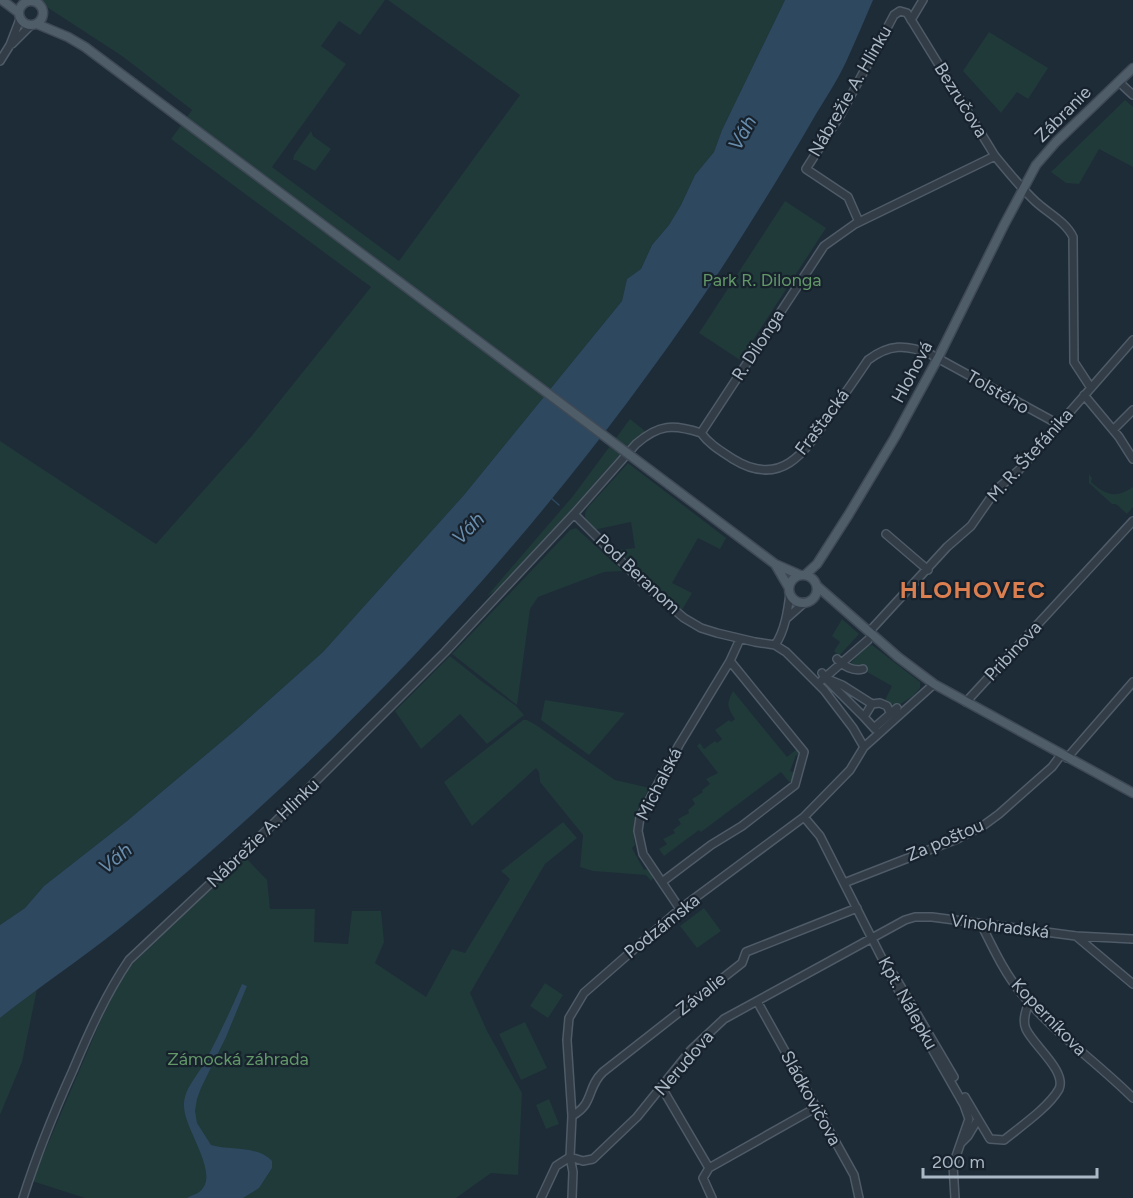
<svg xmlns="http://www.w3.org/2000/svg" width="1133" height="1198" viewBox="0 0 1133 1198" font-family="Figtree,sans-serif">
<rect width="100%" height="100%" fill="#1e2c38"/>
<path fill="#203939" d="M36,0H385L360,35L339,21L321,46L346,64L272,167L399,261L520,95L388,0H785L722,130L714,152L695,175L681,205L669,225L652,245L641,269L627,279L622,301L464,495L323,652L239,727L127,821L44,886L25,908L0,925V441L156,544L250,438L371,287L171,139L192,110L122,56Z
M989,32L1048,68L1028,99L1017,92L1001,113L963,71Z
M1125,100L1133,107V167L1099,149L1079,184L1066,183L1051,172Z
M311,131L313,136L331,149L315,171L296,160H293L294,155Z
M785,201L826,228L740,360L699,333Z
M630,419L645,431L615,460L513,576L502,587L487,596L573,496Z
M628,463L726,538L720,549L698,538L672,583L692,593L682,610L617,550L635,548L631,522L593,530C586,521 581,516 589,506Z
M1089,474L1092,478L1091,482C1106,495 1115,499 1133,487V507L1127,514L1116,504H1112L1089,483Z
M576,528L623,571L604,572L538,597L530,609L517,705L452,654L570,530Z
M842,619L859,634L839,656L834,651L840,642L832,636Z
M872,645L920,682V688L913,696L896,707L885,700L892,686L851,663L866,646Z
M450,656L480,680L516,706L524,715L487,744L460,714L421,749L395,711Z
M733,691L787,757L797,749L801,754L800,757L796,755L790,771L795,773L790,783L781,772L701,832L699,830L664,856L659,849L667,844L663,839L675,833L673,830L681,824L678,819L689,813L688,810L695,804L692,799L703,792L702,790L710,784L706,779L718,773L697,746L700,743L704,749L715,741L717,743L722,739L715,730L729,720L731,722L735,719C727,706 726,705 733,691Z
M545,700L625,713L589,755L541,720Z
M523,720H527L536,725L615,780L650,788C636,809 631,820 635,845L632,848L644,870L647,869L654,877L651,881L646,875L593,871L580,867L583,835L540,782L539,772L536,768L472,826L444,782Z
M563,822L577,838L545,864L470,993L487,1031L522,1093L518,1175L491,1173L456,1198H85L32,1181L100,1022L124,972L245,857L267,880L270,909H315L314,942L348,944L352,911H381L384,942L375,963L426,997L452,949L465,953L510,879L501,871Z
M704,908L721,931L697,948L680,926Z
M545,983L563,995L548,1018L530,1006Z
M37,989L22,1062L0,1115V1018Z
M525,1022L547,1068L521,1080L499,1034Z
M549,1099L559,1124L546,1129L536,1105Z"/>
<path fill="#2e485f" d="M785,0H873C864,21 855,42 846,62C836,83 823,102 812,121C779,178 744,234 708,289C546,529 345,746 120,928C81,959 39,987 0,1018V925L25,908L44,886L127,821L239,727L323,652L464,495L622,301L627,279L641,269L652,245L669,225L681,205L695,175L714,152L722,130Z
M242,984L247,986L226,1037L201,1088L197,1099L195,1111L197,1123L211,1145C231,1151 257,1145 272,1161V1168L259,1188L243,1198H187C192,1195 199,1194 203,1188C217,1169 183,1127 184,1105C184,1088 199,1074 206,1060C219,1035 231,1010 242,984Z"/>
<g fill="none" stroke-linecap="round" stroke-linejoin="round">
<path stroke="#2e485f" stroke-width="1.5" d="M551,498L559,505"/>
<g stroke="#4f5b67" stroke-width="10">
<path id="minor" d="M911,20L923,0
M12,44L31,25
M0,61L10,45L20,19
M1119,82L1133,95
M859,222L848,197L806,169L841,114L894,15L900,11L907,13L995,156C1008,172 1021,188 1036,202C1048,213 1066,222 1073,237L1074,362L1091,388
M1084,395L1119,437L1133,459
M1113,430L1133,410
M701,433C710,445 721,451 733,459C783,490 807,449 831,413C844,395 856,378 868,360C889,344 906,344 930,354L1058,424
M574,514L645,585L684,618L701,628L717,633L755,642L775,645L786,652L824,690L853,728L864,747
M886,534L928,570
M787,618L805,602
M869,632L947,547L971,526L996,490L1019,470L1133,340
M775,645C785,631 788,610 790,593
M837,659C843,666 854,672 863,669
M822,673L825,678L864,717
M825,678L842,685L872,704L880,703L887,706L890,712
M822,680L868,640
M966,702L1133,521
M872,704L864,717L875,729
M874,728L897,708
M1067,758L1133,682
M804,817L820,836L895,984L964,1105L969,1119L953,1165L955,1198
M662,882L711,845L742,826L795,785L804,752L730,661
M844,883L957,839L984,825L999,814L1052,767L1061,755
M680,909L643,854L638,831L640,817L679,745L730,661L740,639
M981,924C993,948 1004,972 1021,993C1053,1032 1097,1062 1133,1098
M1076,936L1133,984
M894,975L954,1077
M757,1001L854,1175L859,1198
M662,1088L709,1168
M572,1116C595,1103 586,1088 603,1072L742,963L746,952L857,908
M978,1119L990,1139L1004,1140C1020,1127 1049,1107 1059,1089C1067,1071 1033,1045 1026,1029C1022,1021 1026,1010 1029,1002
M961,1143L968,1136L978,1119L965,1097
M570,1157L583,1161L593,1159L637,1117L691,1050L724,1019L905,920L915,917H932L1076,936L1133,939
M709,1168L817,1107
M709,1168L703,1178L712,1198
M23,1198C37,1154 54,1112 73,1070C89,1032 106,994 129,960L269,828L445,652L574,514L636,444C659,424 673,424 701,433L824,246L855,224L995,156
M541,1198L556,1166L570,1157
M572,1198L573,1172L570,1157L572,1116L567,1040L569,1018L584,993L680,909L804,817L850,770L864,747L934,684"/>
</g>
<g stroke="#3e4955" stroke-width="11">
<path id="major" d="M2,0L19,13
M19 13a12 12 0 1 1 24 0a12 12 0 1 1-24 0Z
M37,24L68,37L85,47L398,281
M651,471L775,564L800,575
M775,564L789,588
M805,575L817,564L849,514L895,437L938,358L1004,225L1036,165L1056,142L1133,68
M789 589a14 14 0 1 1 28 0a14 14 0 1 1-28 0Z
M817,586L898,657L934,684L1133,793"/>
</g>
<use href="#minor" stroke="#323d48" stroke-width="7"/>
<use href="#major" stroke="#4f5d69" stroke-width="8"/>
<g stroke="#3e4955" stroke-width="11" stroke-linecap="butt">
<path id="major-bridge" d="M398,281L651,471"/>
</g>
<use href="#major-bridge" stroke="#4f5d69" stroke-width="8"/>
</g>
<g text-anchor="middle" stroke-width="4.5" stroke-linejoin="round" paint-order="stroke">
<g font-size="18" fill="#abb8c6" stroke="#17222d">
<text transform="translate(850 91) rotate(-60)" y="6">Nábrežie A. Hlinku</text>
<text transform="translate(961 100) rotate(58)" y="6">Bezručova</text>
<text transform="translate(1063 114) rotate(-45)" y="6">Zábranie</text>
<text transform="translate(758 345) rotate(-57)" y="6">R. Dilonga</text>
<text transform="translate(912 372) rotate(-62)" y="6">Hlohová</text>
<text transform="translate(998 392) rotate(30)" y="6">Tolstého</text>
<text transform="translate(822 422) rotate(-53)" y="6">Fraštacká</text>
<text transform="translate(1030 455) rotate(-48)" y="6">M. R. Štefánika</text>
<text transform="translate(638 574) rotate(43)" y="6">Pod Beranom</text>
<text transform="translate(1013 651) rotate(-47)" y="6">Pribinova</text>
<text transform="translate(659 784) rotate(-63)" y="6">Michalská</text>
<text transform="translate(263 833) rotate(-44)" y="6">Nábrežie A. Hlinku</text>
<text transform="translate(945 840) rotate(-23)" y="6">Za poštou</text>
<text transform="translate(662 926) rotate(-39)" y="6">Podzámska</text>
<text transform="translate(1000 926) rotate(7)" y="6">Vinohradská</text>
<text transform="translate(701 994) rotate(-38)" y="6">Závalie</text>
<text transform="translate(908 1003) rotate(61)" y="6">Kpt. Nálepku</text>
<text transform="translate(1049 1017) rotate(46)" y="6">Koperníkova</text>
<text transform="translate(684 1063) rotate(-49)" y="6">Nerudova</text>
<text transform="translate(811 1098) rotate(61)" y="6">Sládkovičova</text>
</g>
<g font-size="18" fill="#629768" stroke="#17222d">
<text x="762" y="286">Park R. Dilonga</text>
<text x="238" y="1065">Zámocká záhrada</text>
</g>
<g font-size="20" font-style="italic" fill="#698dac" stroke="#17222d">
<text transform="translate(742 133) rotate(-61)" y="7">Váh</text>
<text transform="translate(468 528) rotate(-45)" y="7">Váh</text>
<text transform="translate(115 858) rotate(-39)" y="7">Váh</text>
</g>
<g font-size="24" font-weight="bold" letter-spacing="1.5" fill="#db7f51" stroke="#17222d">
<text x="973" y="598">HLOHOVEC</text>
</g>
</g>
<path d="M923 1168v9h174v-9" fill="none" stroke="#abb8c6" stroke-width="3"/>
<text x="932" y="1168" font-size="18" fill="#abb8c6" stroke="#17222d" stroke-width="4.5" paint-order="stroke">200 m</text>
</svg>
